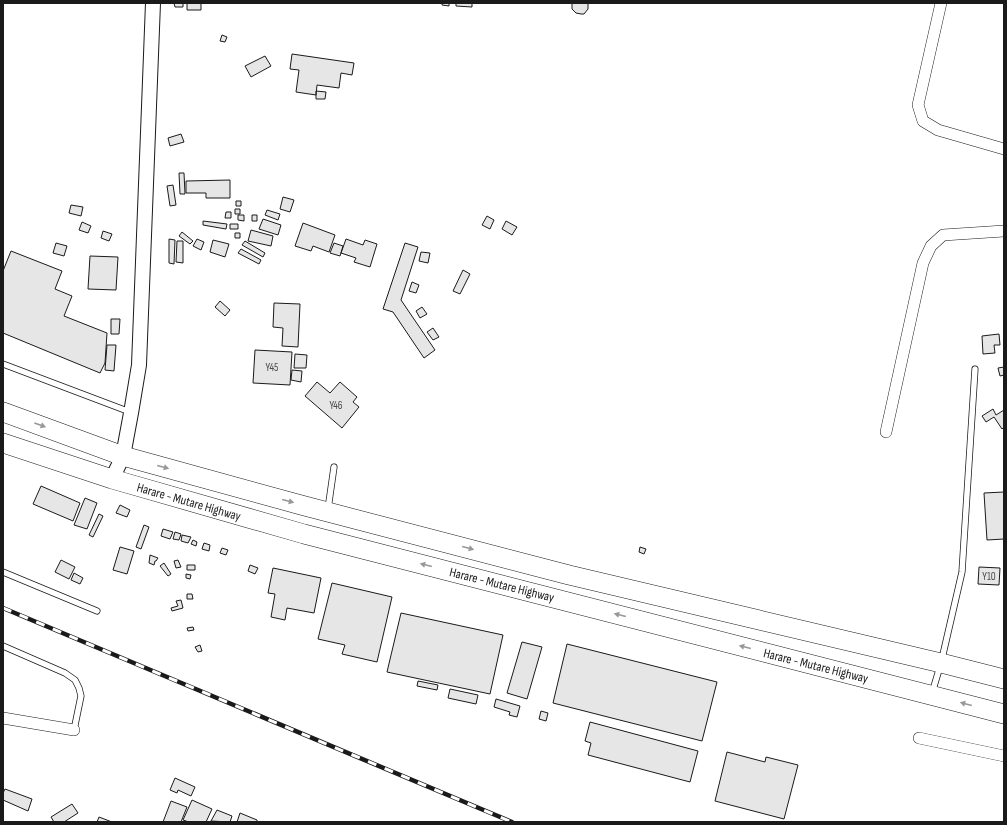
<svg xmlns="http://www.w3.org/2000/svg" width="1007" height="825" viewBox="0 0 1007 825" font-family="'Sofia Sans Condensed',sans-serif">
<rect width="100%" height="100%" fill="#fff"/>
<path fill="#e6e6e6" stroke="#1a1a1a" d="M174,3H183V7H175Z
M187,3H201V10H187Z
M442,3H449V6L442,5Z
M456,3H472V7L456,6Z
M572,3H588V9L584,14H581L576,13L572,9Z
M222,35L227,37L225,42L220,41Z
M292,54L354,63L352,75L341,73L339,88L317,85L316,95L296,92L299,70L290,69Z
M265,56L271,66L251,77L245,66Z
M316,91L326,92L325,99H316Z
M181,134L184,142L170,146L168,138Z
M179,173H184L185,194H180Z
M230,180V198H206V193H186V181Z
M173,185L176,205L170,206L167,186Z
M283,197L294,200L290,212L280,209Z
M236,201H241V206H236Z
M71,205L83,207L81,216L69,213Z
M235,209H240V214H235Z
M267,210L280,214L278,220L265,215Z
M226,212H231V218H225Z
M238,215H244V221L238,220Z
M252,215H257V221H252Z
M487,216L494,220L490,229L482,225Z
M263,219L281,225L278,235L259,229Z
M203,221L227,224L226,229L203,225Z
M506,221L517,227L512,235L502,229Z
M82,222L91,226L88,233L79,230Z
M303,223L335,235L329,252L313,246L311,251L295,246Z
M230,224H238V229H230Z
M251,230L273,236L271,246L248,241Z
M103,231L112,234L109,241L101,238Z
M182,232L193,241L190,244L179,236Z
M235,233H240V238H235Z
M169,239L175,240L174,264L169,263Z
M197,239L204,242L201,250L193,246Z
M346,239L363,245L365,240L377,244L370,267L354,262L356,258L341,253Z
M213,240L229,244L225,257L210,252Z
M177,241H183V263L176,262Z
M245,241L265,253L263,257L242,245Z
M56,243L67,246L64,256L53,253Z
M334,243L343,246L340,256L330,253Z
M405,243L418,247L401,300L435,350L424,358L393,312L383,309Z
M241,249L261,260L259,264L238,253Z
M11,251L62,271L55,289L72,296L64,316L107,333L105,363L100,373L3,333V271Z
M421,252L430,253L428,263L419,261Z
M90,256L118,257L116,290L88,289Z
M463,270L470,274L460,294L453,291Z
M412,282L419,285L416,293L409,291Z
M220,301L230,310L225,316L215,307Z
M274,303L300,304L298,347L282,346L283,328L273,327Z
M422,307L427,314L420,318L416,311Z
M111,319H120L119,334H111Z
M433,328L439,337L433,340L427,332Z
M999,334L1000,345H994L995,353L983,354L982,336Z
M107,345H116L114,371L105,370Z
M255,350L292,352L290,385L253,383Z
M295,354L307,355L306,368H294Z
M1004,367V375L1000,376L998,368Z
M292,370L302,371L301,382L291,380Z
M317,382L330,393L340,382L357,397L353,402L359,407L342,428L305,396Z
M993,409L996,415L1004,410V427L1002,429L994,417L986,422L982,416Z
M41,486L80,503L73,521L33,504Z
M1004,492V539L987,540L984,493Z
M85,498L97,503L87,529L74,525Z
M120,505L130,510L127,517L116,513Z
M99,514L103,516L93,537L89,535Z
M144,525L149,527L141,549L136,547Z
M163,529L173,532L170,539L161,536Z
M175,532L181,534L179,540L173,539Z
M182,535L191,537L188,543L181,541Z
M193,540L197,542L196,546L191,544Z
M204,543L210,545L209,551L202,549Z
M120,547L134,551L127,574L113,570Z
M640,547L646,549L644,554L639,552Z
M222,548L228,550L226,555L220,553Z
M150,555L158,558L156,561H155L154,565L149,563Z
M61,560L75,567L69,579L55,572Z
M178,560L181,567L176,568L174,561Z
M164,563L171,574L168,576L160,566Z
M187,565H195V570H187Z
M250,565L258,568L255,574L248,571Z
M979,567L1000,568L999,585L978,584Z
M273,568L321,578L314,613L287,608L285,620L271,617L275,594L268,593Z
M74,573L83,578L80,584L71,580Z
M186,574L191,575L190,579L186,578Z
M332,583L392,597L377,662L342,654L345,645L318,639Z
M187,594H192L193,599H187Z
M181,600L183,608L172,611L171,608L178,606L176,601Z
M401,613L503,635L490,694L387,672Z
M193,627L194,630L188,631L187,628Z
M522,642L542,647L527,699L507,693Z
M567,644L717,682L702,741L553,703Z
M200,645L202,651L198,652L195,647Z
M418,681L438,685L437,690L417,686Z
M450,689L478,695L476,704L448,698Z
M496,699L520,706L517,717L509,715L510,712L494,707Z
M541,711L548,713L546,721L539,719Z
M590,722L698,751L690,782L588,755L591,743L585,741Z
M727,752L765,762L766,757L798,765L784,819L715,801Z
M175,778L195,787L191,796L178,790L177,793L170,790Z
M5,789L32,799L28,811L3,800V793Z
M192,800L212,809L206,822H189L183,820Z
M171,801L187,807L181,822H163Z
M72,804L78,813L64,822H54L51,817Z
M217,810L232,816L230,822L211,821Z
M240,813L257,820V822H237Z
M99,817L112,822H97Z"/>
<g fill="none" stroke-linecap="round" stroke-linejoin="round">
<g stroke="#1a1a1a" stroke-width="7">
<path id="service" d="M3,364L130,412
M328,509L334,467
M3,572L97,611
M3,646L65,673L75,680L79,688L81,696L74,730
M932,693L941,663L962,572L975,369"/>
</g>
<g stroke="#1a1a1a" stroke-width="12">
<path id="minor" d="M941,3L918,105L923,121L938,130L1004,149
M886,432L923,263L931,246L943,235L1004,231
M3,718L74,730
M919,738L1004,756"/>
</g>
<g stroke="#1a1a1a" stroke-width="16">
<path id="tertiary" d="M112,479L123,456L131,413L139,365L153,3"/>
</g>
<g stroke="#1a1a1a" stroke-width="20">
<path id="trunk" d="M3,412L123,456L301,505L569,575L941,663L1004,679
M3,443L112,479L304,534L1004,714"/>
</g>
<use href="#service" stroke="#fff" stroke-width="5.5"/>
<use href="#minor" stroke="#fff" stroke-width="11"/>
<use href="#tertiary" stroke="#fff" stroke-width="14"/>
<use href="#trunk" stroke="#fff" stroke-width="19"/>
<g stroke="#1a1a1a" stroke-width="4.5">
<path id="rail" d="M3,608L512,822"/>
</g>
<use href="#rail" stroke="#fff" stroke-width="3" stroke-dasharray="9" stroke-linecap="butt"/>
</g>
<defs><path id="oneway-solid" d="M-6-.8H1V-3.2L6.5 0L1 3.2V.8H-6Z"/></defs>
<g fill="#989898">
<use href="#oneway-solid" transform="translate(40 425) rotate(20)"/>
<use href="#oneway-solid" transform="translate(163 467) rotate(15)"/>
<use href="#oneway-solid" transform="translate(288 501) rotate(15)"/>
<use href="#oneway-solid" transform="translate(468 548) rotate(15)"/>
<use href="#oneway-solid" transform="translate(426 565) rotate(-166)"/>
<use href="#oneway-solid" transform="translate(620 615) rotate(-166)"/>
<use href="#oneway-solid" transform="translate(745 647) rotate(-166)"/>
<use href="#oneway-solid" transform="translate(966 704) rotate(-165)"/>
</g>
<g text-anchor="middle" stroke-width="3" stroke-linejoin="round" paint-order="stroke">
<g font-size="11" fill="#4d4d4d">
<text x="272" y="371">Y45</text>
<text x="336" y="409">Y46</text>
<text x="989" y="580">Y10</text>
</g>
<g font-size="13" fill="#1a1a1a" stroke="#fff">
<text transform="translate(189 501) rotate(16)" y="5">Harare - Mutare Highway</text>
<text transform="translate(502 584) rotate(14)" y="5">Harare - Mutare Highway</text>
<text transform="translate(816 665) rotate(14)" y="5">Harare - Mutare Highway</text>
</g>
</g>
<rect width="1007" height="825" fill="none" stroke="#1a1a1a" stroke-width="8"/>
</svg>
